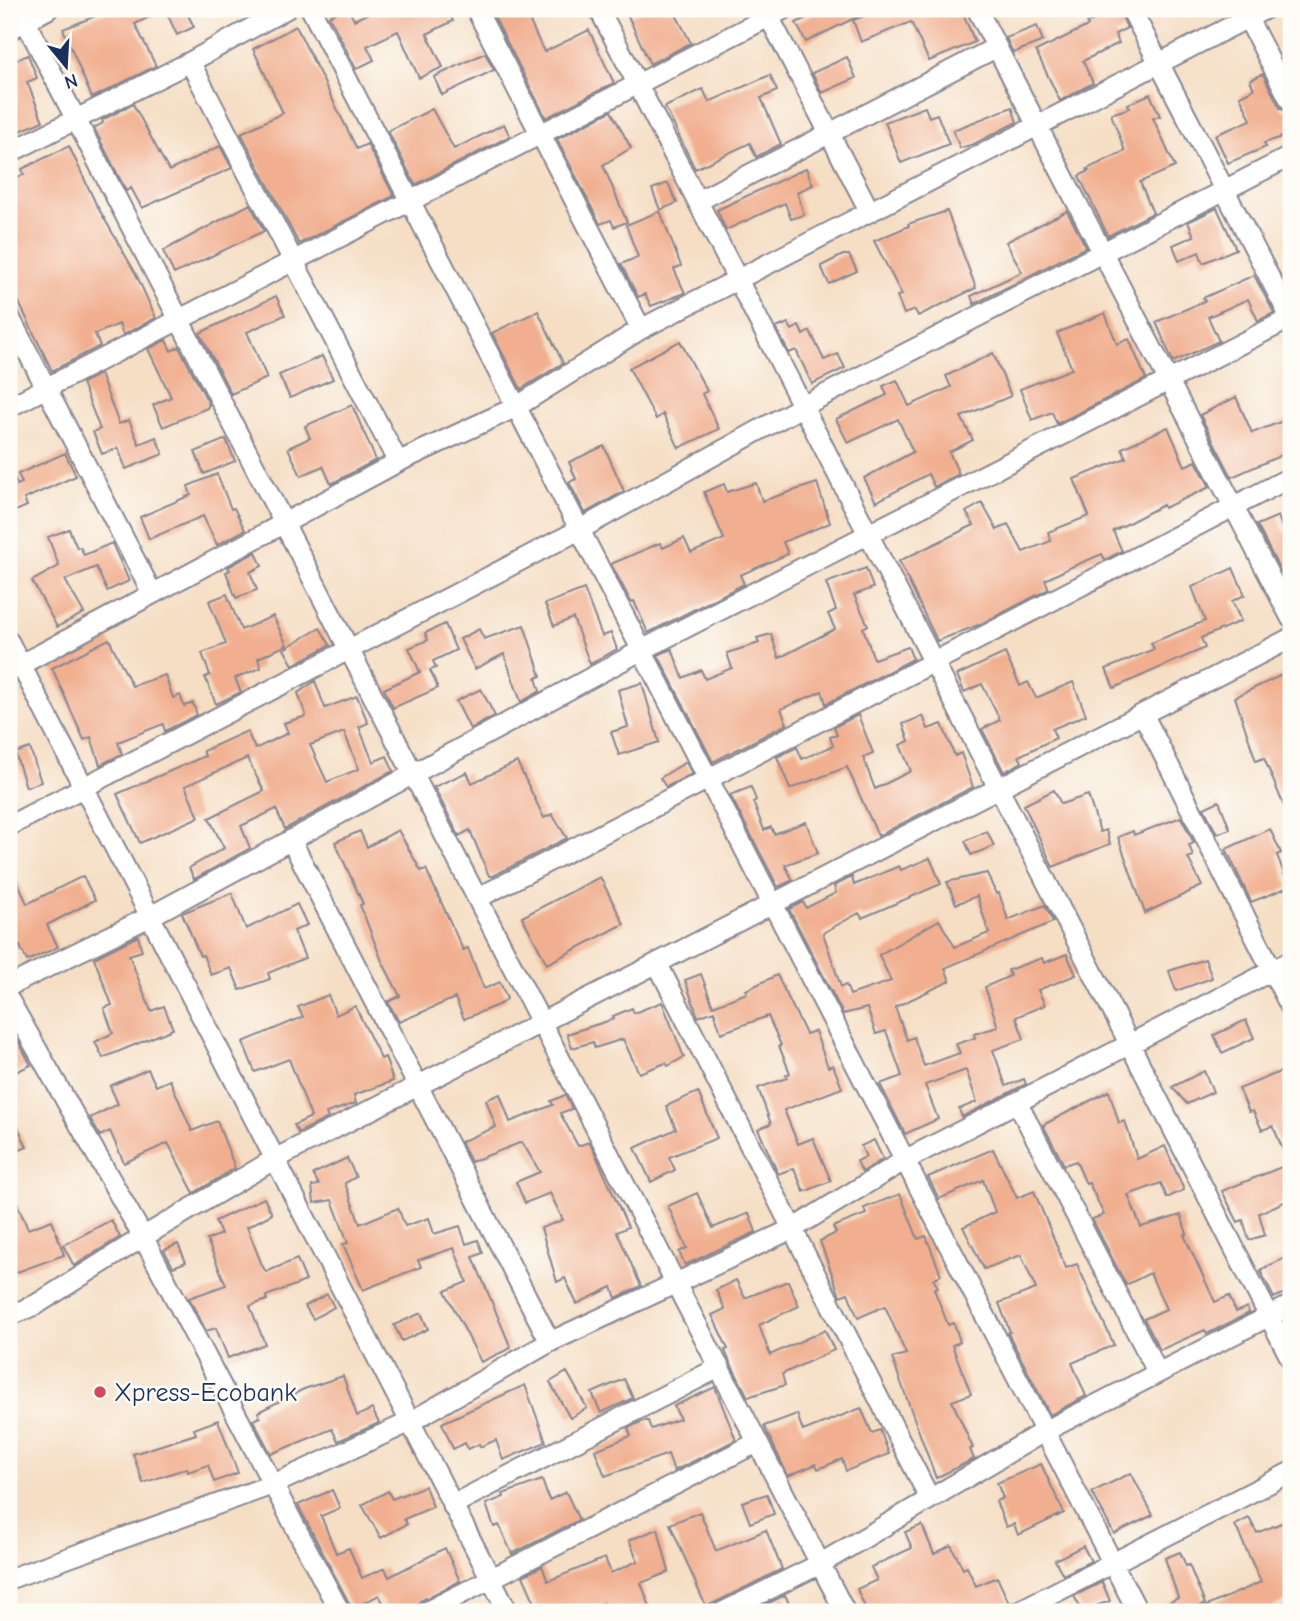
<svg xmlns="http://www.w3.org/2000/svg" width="1300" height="1621" viewBox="0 0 1300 1621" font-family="'Comic Neue',sans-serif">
<rect width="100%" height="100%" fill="#fdfcf7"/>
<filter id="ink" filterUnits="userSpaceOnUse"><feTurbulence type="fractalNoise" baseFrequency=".0143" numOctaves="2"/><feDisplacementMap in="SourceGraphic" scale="14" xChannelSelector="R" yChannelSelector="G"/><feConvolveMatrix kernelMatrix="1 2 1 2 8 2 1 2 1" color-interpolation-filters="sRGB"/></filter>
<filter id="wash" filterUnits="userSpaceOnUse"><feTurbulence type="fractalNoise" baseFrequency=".00686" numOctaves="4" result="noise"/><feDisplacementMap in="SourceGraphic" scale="28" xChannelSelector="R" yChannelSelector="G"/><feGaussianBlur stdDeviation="1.57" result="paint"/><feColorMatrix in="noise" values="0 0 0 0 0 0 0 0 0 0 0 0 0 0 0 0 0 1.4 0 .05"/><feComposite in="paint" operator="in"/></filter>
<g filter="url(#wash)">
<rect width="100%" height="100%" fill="#f5dec4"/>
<g id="blocks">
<path fill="#f1af8f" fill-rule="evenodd" d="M113,9H185L194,27L177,35L165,9L135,24L156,66L92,98L63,29Z
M344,9H348L354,20L377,9H447L453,21L427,34L443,67L419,78L398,31L367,46L374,60L356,69L329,16Z
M490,9H524L544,52L589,30L614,83L546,118Z
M645,9H673L691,43L650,64L628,16Z
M825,9H873L806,42L796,23Z
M883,9H961L975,42L929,61L911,22L861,42L853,20Z
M1115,9H1119L1127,28L1115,34L1119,43L1083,61L1093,83L1060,101L1036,51L1088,26L1087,23Z
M296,26L357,149L367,144L394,196L299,244L241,133L283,113L253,49Z
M1037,26L1043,41L1013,53L1006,38Z
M485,53L494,70L442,95L434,77Z
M28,55L37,78L27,82L43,121L9,136V63Z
M847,57L856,78L822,93L812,73Z
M1263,74L1280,108L1291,114V134L1264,143L1266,147L1228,163L1215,135L1251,120L1240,96L1254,89L1250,80Z
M770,75L777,91L761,98L781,144L756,157L750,143L695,169L665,107L703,89L709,102Z
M1150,94L1160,116L1153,118L1175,167L1140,182L1153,213L1108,236L1079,176L1089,171L1087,169L1125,151L1111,114L1130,108L1128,104Z
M133,104L169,171L220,146L232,168L142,208L131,188L126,191L94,128L103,123L102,120Z
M925,107L929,117L937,114L949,144L901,163L885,122Z
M1012,107L1017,122L974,144L960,148L953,130Z
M432,109L454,149L504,124L510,136L415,185L388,131Z
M611,111L631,148L603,165L627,222L614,227L611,220L600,224L557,139Z
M69,146L96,204L136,274L156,318L123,335L119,324L95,334L100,346L52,371L9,282V182L24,174L22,169Z
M806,168L813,185L797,192L804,215L791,219L785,203L726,230L717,210Z
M668,183L677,203L660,210L652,189Z
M250,204L264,231L174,274L163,251Z
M1217,208L1236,249L1203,263L1199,252L1179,261L1173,245L1194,236L1188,222Z
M660,211L681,266L674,269L685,293L651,306L645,294L638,297L621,264L638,257L626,225Z
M947,211L976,288L918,316L915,310L904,314L897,296L902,295L874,241L909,226L908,224Z
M1067,211L1086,247L974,304L971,296L1022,272L1006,242Z
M843,255H849L857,271L829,284L821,266Z
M1254,275L1274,313L1258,321L1248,299L1208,317L1219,341L1173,362L1156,322L1205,301L1203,298Z
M276,296L285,315L247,332L267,378L231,394L200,333Z
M538,311L563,363L521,389L492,333Z
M1105,313L1117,344L1129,339L1146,379L1057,424L1052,412L1032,420L1020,389L1072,369L1057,333Z
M788,323L792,330L799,326L803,335L810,331L824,360L838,354L845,368L812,384L796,350L789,353L776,328Z
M166,340L171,351L179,347L209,404L207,408L163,427L153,405L171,397L148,349Z
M680,341L707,391L702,394L719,429L679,448L663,414L656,419L629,368Z
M993,353L1011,396L961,417L973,440L949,452L959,474L934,487L928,474L876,502L864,478L913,452L898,419L848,443L836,419L887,395L883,386L897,380L909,406L951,387L946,376Z
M322,356L333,379L290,398L279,375Z
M100,374L119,424L129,420L139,444L156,437L163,454L126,469L118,448L102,454L93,432L100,429L82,383Z
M1236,397L1252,433L1291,418V451L1232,477L1200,415Z
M352,405L376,460L331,484L323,466L301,476L288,448L310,438L305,426Z
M1168,427L1185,466L1196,461L1210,487L1164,508L1163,505L1113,531L1122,551L1105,560L1102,554L1069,568L1045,580L1049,589L981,624L937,641L899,561L974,525L966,512L982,503L997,530L1008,524L1023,552L1051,541L1048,532L1089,516L1074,479L1126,458L1122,448Z
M226,439L235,461L204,474L195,452Z
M604,446L624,491L585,513L569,482L576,479L569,462Z
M65,453L76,476L24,499L27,506L9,514V466L17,485L22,483L18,474Z
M217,474L231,509L234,508L245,530L217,545L203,516L149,539L140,517L191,495L188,486Z
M756,483L762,501L817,483L830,523L783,542L788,554L740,575L744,584L648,633L634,601L631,602L611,564L660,543L663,548L684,538L691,553L724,539L704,492L724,484L727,492Z
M1278,516L1284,533L1291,531V592L1257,525Z
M69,529L77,548L80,547L84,555L112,543L129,581L107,591L96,567L65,580L84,613L57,627L32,581L59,566L48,537Z
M256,552L262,566L250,572L257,590L236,598L226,572L230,570L228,567Z
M866,568L873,588L854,595L868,625L863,628L874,659L908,647L913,659L826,704L822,691L781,709L787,724L713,762L658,655L672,649L683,678L701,670L705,679L732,668L727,653L759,643L757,638L771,634L779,658L835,629L828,614L836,610L826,583Z
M1233,568L1245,595L1232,601L1241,621L1201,638L1205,648L1114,688L1106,669L1154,649L1151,643L1205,621L1192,587Z
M584,589L602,636L611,633L617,649L590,664L573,618L554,626L545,604Z
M227,594L241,630L273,616L287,645L258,658L261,668L235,678L241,692L216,704L205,677L210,675L202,653L226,644L209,601Z
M445,624L456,650L433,661L436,668L430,670L438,688L393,708L384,689L420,672L409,648L428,640L425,633Z
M524,625L541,676L536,678L540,691L521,702L504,654L475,669L460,639L479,629L484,639Z
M320,628L330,645L293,665L284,649Z
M109,639L132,686L165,675L173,698L180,695L184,706L193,703L197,715L165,731L163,724L118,742L122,754L100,765L91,737L84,740L52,668Z
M1005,653L1020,686L1028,682L1036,698L1073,682L1086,715L1052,729L1056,738L1019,756L1022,762L1004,772L982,729L1000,720L982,684L964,692L957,675Z
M1284,674L1291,696V823L1264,758L1256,761L1235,697Z
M315,681L325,708L357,696L368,723L359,727L373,762L387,756L393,771L285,829L276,809L241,826L250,848L194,879L189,868L224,848L209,818L264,791L247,758L185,786L199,817L140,843L117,794L205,756L203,751L247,731L255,749L288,733L284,723L306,716L298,693ZM344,732L359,769L327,782L310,745Z
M642,683L659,742L619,755L611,732L628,727L618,690Z
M481,689L495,716L470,729L456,701Z
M858,715L873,753L863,757L875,789L911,771L900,745L909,741L903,724L923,716L928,729L942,724L955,756L961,753L973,787L878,836L847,767L790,789L777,757L797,747L802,759L833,746L830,737L837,735L834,727Z
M30,748L41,782L26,787L15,753Z
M517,762L544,818L552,814L567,838L493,876H489L470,830L459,836L434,787L467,772L472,783Z
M686,762L692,774L666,787L660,778Z
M751,787L756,800L753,802L764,830L771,827L774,834L806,822L818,853L785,865L793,880L778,887L730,795Z
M1054,790L1061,804L1088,795L1100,832L1106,830L1110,844L1053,867L1024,805Z
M1219,801L1230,829L1217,834L1204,808Z
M1181,817L1194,843L1189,845L1193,856L1188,858L1202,886L1145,913L1118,837L1133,831L1134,835Z
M1270,829L1281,853L1277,855L1289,887L1251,902L1226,849Z
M398,830L421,871L426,869L463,950L468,948L484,989L500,982L507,999L500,1004L464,1019L455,998L399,1022L388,1002L400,996L382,961L360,905L363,904L335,842L360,831L367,847Z
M987,831L994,846L971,855L965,841Z
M930,858L941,884L862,918L859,913L823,933L841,987L846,985L850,995L891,981L879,955L939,920L955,947L989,933L977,896L956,904L947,882L987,873L996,894L999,893L1008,920L1045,905L1053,922L945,968L950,981L895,1007L907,1040L914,1037L924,1066L960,1053L956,1044L975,1038L974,1034L998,1027L985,987L1010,976L1008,970L1042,958L1044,963L1067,954L1076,975L1038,990L1045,1005L1016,1017L1024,1039L993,1050L1006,1086L1024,1079L1026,1084L962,1117L959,1109L977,1102L966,1070L925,1085L938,1119L905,1134L880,1084L902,1076L886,1031L876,1034L867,1008L843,1014L789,909L803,902L806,908L836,893L834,886L852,877L854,885L899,866L901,870Z
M9,861L27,904L83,876L95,900L47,925L58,947L27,961L20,946L9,952Z
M600,877L624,924L547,964L522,917Z
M232,893L246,929L297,904L307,925L294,931L305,958L268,973L270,979L240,990L231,968L211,975L203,955L200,956L182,913Z
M138,936L142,951L129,955L151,1011L164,1006L173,1029L103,1058L95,1042L113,1033L104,1008L112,1005L94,958Z
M1205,959L1212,978L1176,991L1169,971Z
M701,974L713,1006L747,993L746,990L777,975L806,1034L815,1031L828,1067L833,1065L842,1088L784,1110L798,1144L813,1138L831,1181L804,1192L794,1168L778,1174L758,1129L771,1124L758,1088L787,1078L786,1075L790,1073L779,1046L781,1045L768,1016L721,1033L714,1011L698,1017L685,980Z
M328,995L336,1015L355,1006L381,1059L385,1057L393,1081L354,1095L356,1103L326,1113L328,1118L298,1133L294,1125L311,1117L289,1059L255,1072L243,1042L303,1017L298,1007Z
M662,1002L684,1057L668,1066L666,1063L639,1073L623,1039L595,1048L593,1042L572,1048L567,1034L614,1019L613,1016L632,1008L634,1013Z
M1246,1020L1254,1038L1222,1053L1214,1035Z
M9,1024L31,1065L9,1075Z
M148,1069L156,1086L170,1080L192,1131L217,1121L235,1168L194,1193L168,1143L124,1163L110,1131L100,1136L90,1118L118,1104L110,1086Z
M1204,1071L1213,1092L1187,1104L1172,1087Z
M1282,1071L1291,1094V1199L1259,1213L1265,1235L1249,1240L1243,1220L1238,1222L1222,1191L1289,1164L1273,1126L1262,1130L1253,1111L1249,1112L1239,1089Z
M1109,1091L1119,1123L1125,1121L1137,1159L1165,1146L1184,1190L1167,1198L1161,1183L1128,1195L1141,1227L1181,1215L1187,1234L1184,1235L1215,1302L1229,1296L1236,1312L1247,1307L1249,1313L1207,1334L1205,1330L1160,1350L1144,1319L1166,1309L1150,1273L1126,1285L1092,1219L1104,1215L1089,1183L1086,1184L1076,1161L1064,1165L1043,1125Z
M698,1092L717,1138L669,1157L675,1170L651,1182L635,1148L676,1129L666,1106Z
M500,1094L510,1122L553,1105L551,1101L565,1095L572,1109L560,1113L578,1146L589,1142L595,1153L628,1227L617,1232L641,1286L616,1298L612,1287L577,1304L565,1278L557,1282L541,1228L563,1220L550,1193L525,1203L516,1182L540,1172L522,1142L471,1162L460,1142L496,1127L486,1100Z
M9,1108L27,1147L9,1155Z
M874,1140L883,1159L862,1172L857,1161L866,1157L861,1146Z
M993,1149L1017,1198L1034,1191L1066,1268L1077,1264L1114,1345L1072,1363L1086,1396L1050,1415L1008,1333L1010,1332L999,1303L1036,1289L1021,1255L984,1269L963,1227L995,1212L983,1180L939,1199L928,1177Z
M347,1158L356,1177L345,1183L360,1224L398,1208L405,1226L429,1218L434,1234L460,1226L466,1244L478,1240L483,1253L473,1257L511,1348L481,1362L445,1291L467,1282L454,1248L418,1260L421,1267L363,1290L343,1244L348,1243L332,1200L314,1203L312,1186L319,1185L313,1174Z
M9,1185L28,1229L52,1220L64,1255L9,1275Z
M697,1193L713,1228L749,1213L756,1232L685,1265L679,1252L687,1248L668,1206Z
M900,1194L918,1239L926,1236L941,1275L933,1279L938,1287L934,1289L948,1325L954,1323L960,1342L952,1345L971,1394L952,1401L973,1448L970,1449L974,1459L936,1478L892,1358L906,1354L885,1306L858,1318L848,1293L840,1296L820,1241L836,1233L833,1227L866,1214L864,1208Z
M264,1198L272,1214L247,1227L262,1265L266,1272L297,1259L306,1281L266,1296L267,1300L250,1306L265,1344L228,1358L216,1328L206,1331L189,1298L226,1285L207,1240L221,1234L215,1221Z
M111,1220L120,1237L74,1266L63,1245Z
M178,1244L186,1262L173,1267L164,1250Z
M1291,1255V1290L1274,1298L1260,1270Z
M736,1280L745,1298L788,1281L799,1306L759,1325L770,1355L825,1330L834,1350L782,1374L785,1385L748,1397L728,1358L725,1350L728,1349L712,1315L725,1309L716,1290Z
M327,1294L334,1307L313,1319L305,1306Z
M421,1313L428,1329L402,1341L394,1325Z
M567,1372L587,1408L570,1418L550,1382Z
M343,1376L357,1416L372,1409L379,1423L338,1441L332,1429L271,1454L253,1420L260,1417L258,1412L304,1389Z
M624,1379L633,1398L601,1413L592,1393Z
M525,1385L546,1442L503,1460L496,1440L480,1447L479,1444L468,1449L465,1443L453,1449L442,1423Z
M715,1387L736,1440L674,1471L668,1454L605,1476L595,1450L631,1436L628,1428L643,1421H648L651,1429L680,1419L674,1406Z
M861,1408L872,1433L880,1430L889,1454L846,1471L842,1459L818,1469L816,1464L788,1476L764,1426L797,1414L803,1431Z
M218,1420L238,1473L214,1482L208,1465L188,1472L187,1468L143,1483L133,1454L196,1434L194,1429Z
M1041,1464L1064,1513L1018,1535L1014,1524L1006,1527L996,1501L1003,1498L997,1483Z
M1131,1473L1153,1515L1114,1534L1092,1492Z
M542,1480L549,1500L566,1492L579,1520L512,1554L499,1525L494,1527L486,1504L504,1497L503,1494Z
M425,1486L433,1507L404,1519L407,1524L381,1538L362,1505L388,1491L392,1499Z
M332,1490L340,1508L321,1516L336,1553L349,1548L362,1578L385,1568L389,1577L445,1548L460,1581L420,1601L410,1612H388L379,1595L352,1609L298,1505Z
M767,1494L774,1514L750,1523L742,1502Z
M700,1512L716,1551L766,1530L782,1569L706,1607L670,1524Z
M1249,1518L1257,1533L1291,1519V1600L1274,1606L1277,1612H1193L1261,1582L1235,1525Z
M922,1525L934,1554L951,1545L963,1569L967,1567L976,1586L997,1577L1009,1603L1006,1608L997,1612H867L857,1589L877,1580L871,1567L912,1548L905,1532Z
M658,1529L669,1572L641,1583L652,1612H607L603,1603L580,1612H539L523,1576L542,1566L548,1581L605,1558L611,1573L638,1561L629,1540Z
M1083,1546L1091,1561L1063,1575L1055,1560Z
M1180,1552L1186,1566L1189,1565L1205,1604L1187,1612H1150L1178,1598L1165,1558Z
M1102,1582L1110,1601L1082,1611L1074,1596Z
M785,1595L793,1612H764L761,1607Z"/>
</g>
</g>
<g filter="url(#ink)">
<use href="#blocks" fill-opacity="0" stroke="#888691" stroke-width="2"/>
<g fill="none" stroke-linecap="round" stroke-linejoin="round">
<g stroke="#888691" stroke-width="23">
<path id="street" d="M19,9L845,1612
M311,9L1138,1612
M476,9L641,329
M599,9L1291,1359
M765,9L870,212
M977,9L1291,618
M1131,9L1291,319
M1243,9L1291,102
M9,30L48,9
M190,62L398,462
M9,153L190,62L286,9
M698,201L997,47
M9,316L152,593
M9,407L784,9
M9,642L508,1612
M9,671L398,462L516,407L641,329L1265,9
M1143,714L1291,1008
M9,826L579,530L803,406L1291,156
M291,840L550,1342
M478,898L1291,477
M657,963L930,1499
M9,986L149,917L642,650L1291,318
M9,1000L143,1237L340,1612
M1017,1102L1158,1373
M9,1316L37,1304L143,1237L275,1159L1291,638
M452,1505L720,1367
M9,1579L274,1484L410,1422L550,1342L794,1228L905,1160L1291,961
M426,1612L758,1442
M723,1612L820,1564L1045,1431L1291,1305
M1017,1612L1291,1472"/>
</g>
<use href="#street" stroke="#fff" stroke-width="19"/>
</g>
</g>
<circle fill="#d1495b" stroke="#fdfcf7" stroke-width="2.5" cx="100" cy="1392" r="7"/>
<g text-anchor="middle" stroke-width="5" stroke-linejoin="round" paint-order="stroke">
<g font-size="26" fill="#1b2f5e" stroke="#fdfcf7" text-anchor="start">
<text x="114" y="1401">Xpress-Ecobank</text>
</g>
</g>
<rect width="1300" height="1621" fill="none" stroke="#fdfcf7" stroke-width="35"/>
<g transform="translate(66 66) rotate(162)" stroke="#fdfcf7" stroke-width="5" paint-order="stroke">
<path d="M0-5L12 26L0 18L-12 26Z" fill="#1b2f5e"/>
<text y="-10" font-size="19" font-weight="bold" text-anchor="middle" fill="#1b2f5e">N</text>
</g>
</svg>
